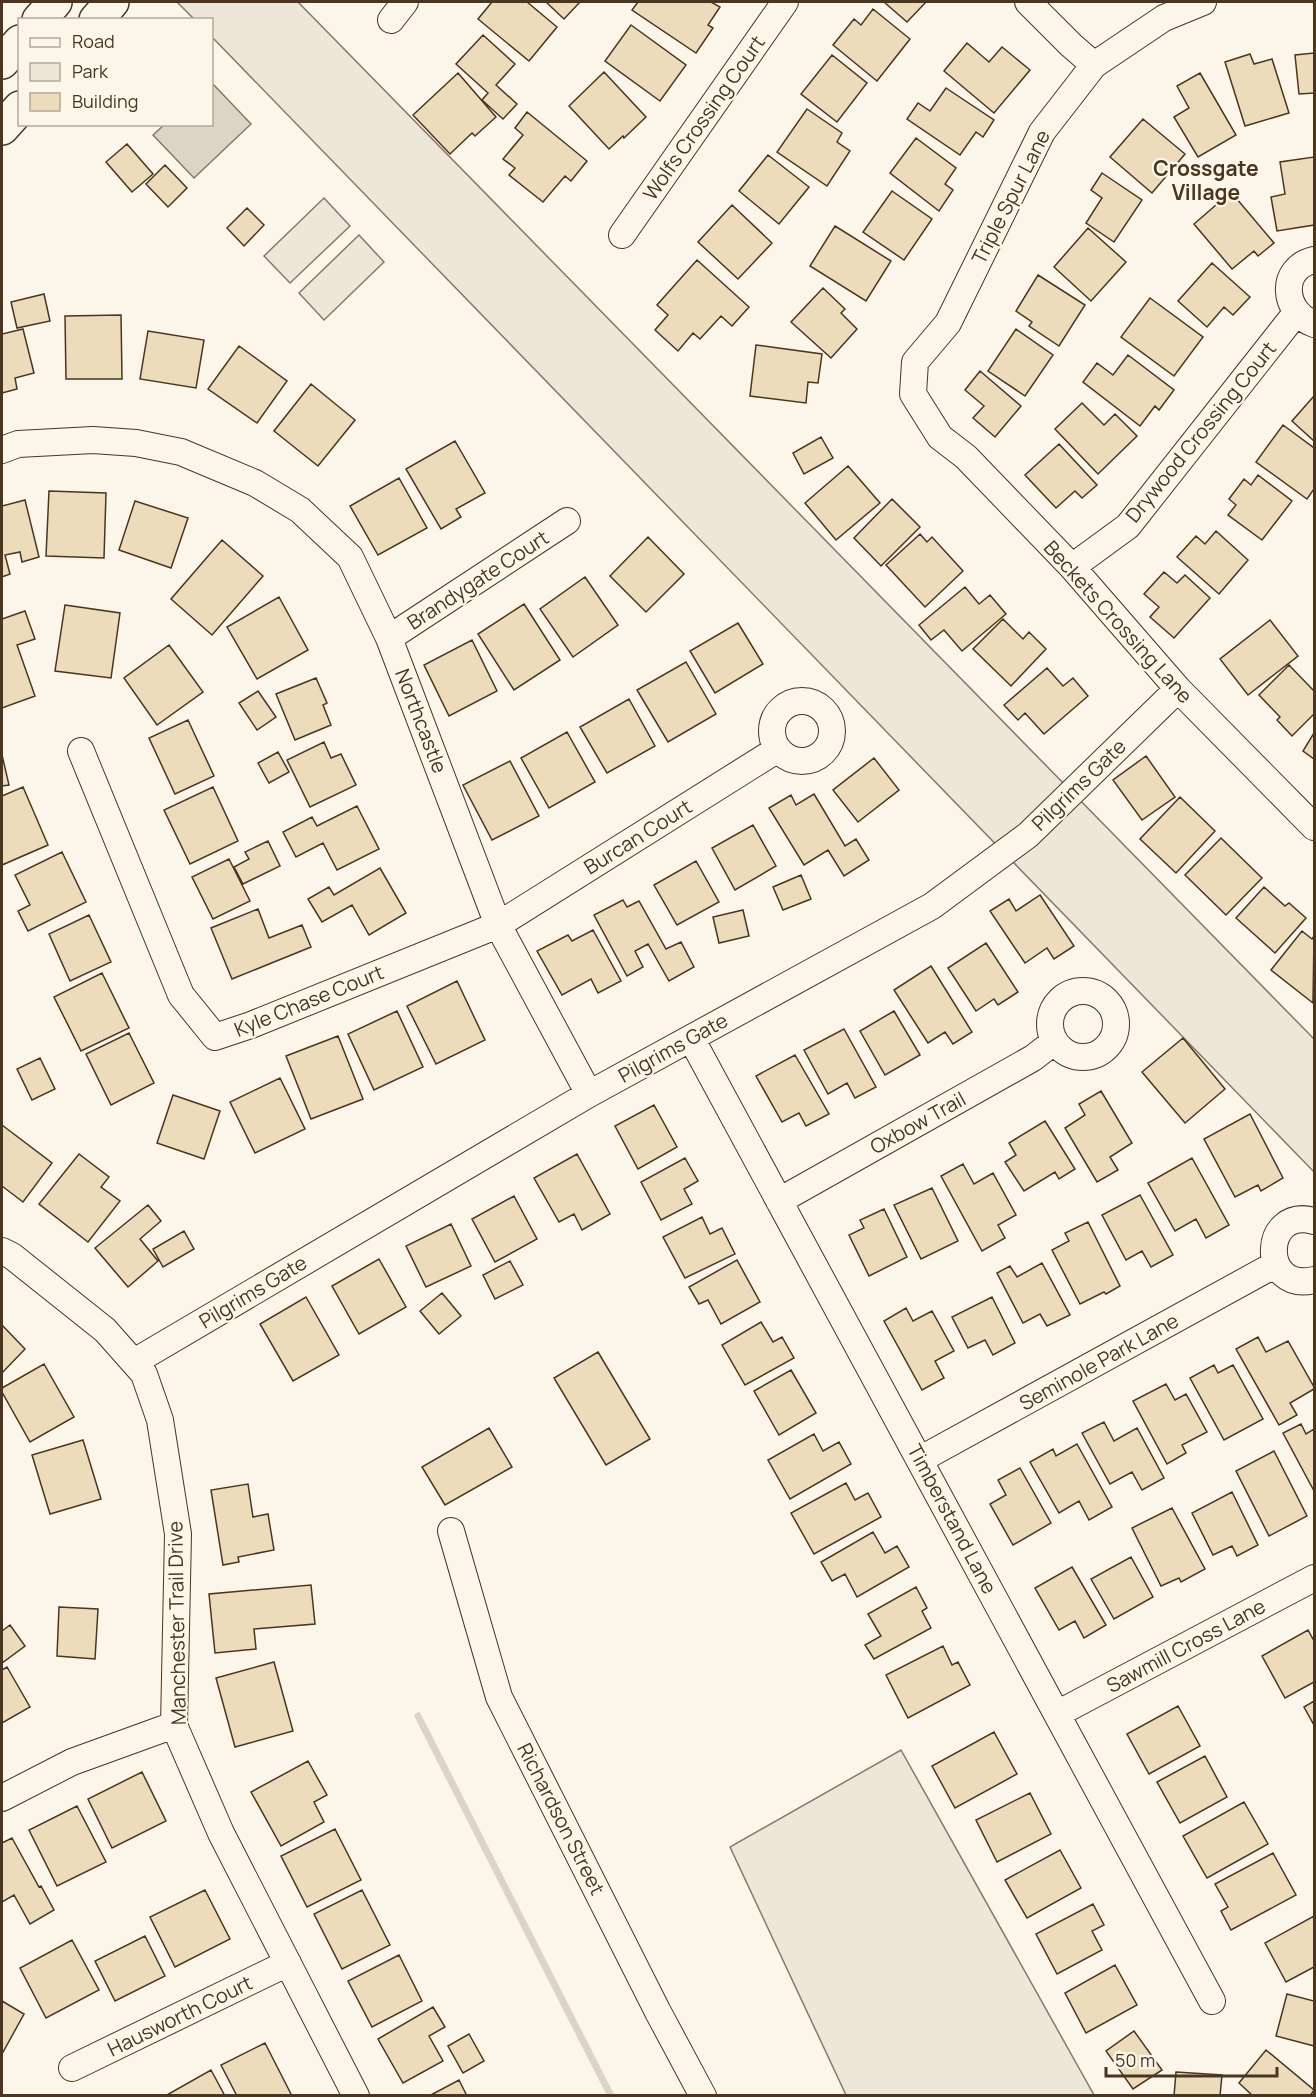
<svg xmlns="http://www.w3.org/2000/svg" width="1316" height="2097" viewBox="0 0 1316 2097" font-family="Manrope,sans-serif">
<rect width="100%" height="100%" fill="#fbf6e9"/>
<path fill="#ede6d9" stroke="#887966" stroke-width="1.5" d="M177,2H298L1314,1039V1172L212,37V20L194,19Z
M324,198L350,226L290,283L264,256Z
M359,235L384,262L324,320L299,293Z
M901,1750L1094,2095H846L730,1847Z"/>
<path fill="#dcd4c6" stroke="#887966" stroke-width="1.5" d="M212,83L251,124L194,178L153,135L164,125L212,124Z"/>
<g fill="none" stroke-linecap="round" stroke-linejoin="round">
<path stroke="#dcd4c6" stroke-width="7" d="M418,1716L611,2096"/>
</g>
<path fill="#ecdcbc" stroke="#4a3520" stroke-width="1.5" d="M492,2H527L557,27L529,61L478,19Z
M546,2H580L564,19Z
M638,2H711L720,7L708,25L713,28L696,53L632,10Z
M884,2H926L907,22Z
M873,9L910,39L877,81L833,45L854,19L861,25Z
M631,25L686,65L660,101L605,61Z
M483,35L515,64L496,85L517,104L503,119L482,100L488,93L456,64Z
M967,43L989,62L1002,47L1030,70L994,113L944,71Z
M1314,53V93L1299,94L1295,55Z
M1250,54L1254,64L1272,59L1289,113L1245,126L1225,62Z
M832,55L867,83L837,122L801,94Z
M604,72L646,117L624,138L623,136L609,149L569,106Z
M458,73L496,117L475,136L472,133L450,154L413,115Z
M1200,73L1236,135L1198,157L1174,117L1189,108L1177,86Z
M946,88L994,120L983,137L976,132L960,155L907,119L918,103L930,111Z
M807,109L842,133L837,142L850,151L827,186L777,152Z
M527,112L587,161L571,181L565,176L543,202L509,175L515,168L503,159L523,135L515,128Z
M1143,119L1185,154L1152,193L1110,157Z
M916,138L956,168L945,184L953,190L939,211L890,173Z
M127,144L153,174L132,192L106,162Z
M768,155L809,187L779,224L739,191Z
M1314,157V225L1277,231L1271,197L1285,194L1280,162Z
M165,165L187,188L168,207L146,184Z
M1102,173L1142,200L1114,242L1086,223L1102,198L1091,190Z
M892,191L932,219L904,260L863,232Z
M1231,192L1274,243L1258,256L1254,251L1232,269L1194,224Z
M732,205L772,243L738,279L698,242Z
M247,208L264,225L244,246L227,228Z
M835,226L891,261L866,301L810,266Z
M1088,228L1126,262L1091,301L1054,267Z
M697,260L749,307L732,326L721,316L700,339L693,333L678,351L655,330L668,315L657,305Z
M1212,263L1250,297L1233,315L1224,307L1207,327L1178,301Z
M1038,275L1085,305L1059,346L1029,326L1032,322L1016,311Z
M823,288L845,309L841,313L857,329L831,358L791,322Z
M44,294L50,321L17,328L11,302Z
M1150,298L1203,337L1174,376L1121,337Z
M121,315L122,379H66L65,316Z
M23,329L34,373L15,378L17,389L2,393V334Z
M1016,329L1053,355L1025,396L988,371Z
M148,331L204,340L196,388L140,379Z
M756,345L822,354L818,383L808,382L806,403L750,396Z
M239,346L287,381L257,423L208,389Z
M1128,355L1174,390L1159,410L1155,406L1140,426L1083,382L1097,363L1113,375Z
M980,371L1021,406L995,437L973,418L984,406L965,390Z
M311,384L355,420L318,466L274,431Z
M1314,396V441L1292,421Z
M1082,403L1104,425L1115,414L1137,436L1098,474L1055,429Z
M1283,425L1314,448V489L1307,499L1256,462Z
M821,437L833,458L804,474L793,453Z
M455,441L485,493L456,509L461,517L441,529L406,469Z
M1059,444L1097,485L1082,498L1075,491L1056,508L1025,475Z
M848,466L880,503L836,540L805,503Z
M1258,475L1292,501L1262,540L1228,515L1236,505L1229,499L1244,479L1251,485Z
M399,478L427,528L378,555L350,506Z
M49,491L106,493L104,558L46,556Z
M892,499L920,527L881,566L854,538Z
M25,500L39,557L22,562L20,552L5,555L10,574L2,577V506Z
M135,501L188,518L171,568L119,550Z
M1216,531L1248,560L1219,594L1177,557L1196,536L1205,544Z
M920,534L927,542L932,537L963,571L925,607L886,565Z
M648,537L684,574L646,612L610,576Z
M222,540L263,576L212,635L171,599Z
M1164,572L1177,583L1185,575L1210,598L1174,638L1150,617L1159,607L1144,594Z
M585,577L618,625L573,657L540,609Z
M965,587L979,604L990,595L1006,614L962,651L944,630L931,640L919,625Z
M279,597L308,650L257,679L227,627Z
M524,604L560,660L514,690L478,634Z
M65,605L120,613L111,678L55,671Z
M25,611L35,639L17,645L35,696L2,708V619Z
M1003,619L1023,639L1029,632L1046,649L1011,686L973,649Z
M1270,620L1298,656L1248,695L1220,659Z
M738,623L763,664L715,693L690,651Z
M472,640L497,691L449,716L424,665Z
M169,645L203,692L157,725L124,678Z
M686,662L716,714L668,742L637,690Z
M1289,665L1314,691V714L1292,736L1277,720L1280,717L1259,695Z
M1047,668L1063,686L1073,678L1088,696L1044,734L1025,713L1018,720L1004,705Z
M316,678L327,703L323,705L331,725L295,740L276,694Z
M258,691L276,717L257,730L239,703Z
M629,699L655,746L607,773L580,727Z
M188,720L214,776L175,794L149,738Z
M567,732L595,782L549,808L521,758Z
M1314,733V759L1303,751Z
M324,742L331,758L341,754L356,785L310,807L287,760Z
M278,752L289,772L269,783L258,763Z
M2,755L9,785L2,786Z
M1146,756L1175,797L1142,820L1113,780Z
M874,758L899,790L858,822L833,790Z
M510,761L539,816L492,840L463,785Z
M23,787L48,845L2,865V796Z
M213,787L238,841L190,864L164,810Z
M814,794L845,846L856,839L869,860L844,876L828,850L804,865L769,808L791,795L796,805Z
M1180,797L1215,831L1176,873L1140,839Z
M357,806L379,849L337,870L323,843L296,857L283,832L312,817L317,826Z
M753,825L776,866L735,890L712,848Z
M1221,838L1262,878L1226,915L1185,875Z
M268,841L280,866L243,884L234,867L249,859L245,852Z
M62,852L86,902L28,931L18,911L30,905L15,875Z
M229,859L250,901L213,919L192,877Z
M696,861L719,902L677,925L654,885Z
M380,868L406,913L369,935L352,905L322,922L308,899L329,887L334,895Z
M801,875L811,899L783,910L773,887Z
M1264,887L1285,906L1289,903L1306,918L1275,953L1236,918Z
M1040,895L1074,946L1054,959L1047,948L1025,963L990,911L1009,899L1016,911Z
M623,900L627,907L639,901L666,949L681,942L694,967L669,981L648,944L635,951L643,967L627,976L594,915Z
M258,909L269,938L302,925L311,947L232,979L211,928Z
M743,910L749,936L719,943L713,917Z
M89,915L111,962L70,981L49,934Z
M593,930L621,981L598,993L591,979L562,995L537,951L568,935L572,941Z
M1302,931L1312,939L1314,936L1313,1003L1271,970Z
M986,943L1018,992L998,1005L994,999L976,1011L948,968Z
M931,966L972,1032L953,1044L945,1032L928,1043L894,990Z
M102,973L129,1028L81,1051L54,997Z
M457,981L485,1040L436,1064L407,1006Z
M397,1011L423,1067L374,1090L348,1034Z
M894,1011L920,1055L885,1075L860,1031Z
M844,1029L876,1087L855,1098L847,1083L828,1094L804,1050Z
M129,1033L154,1083L111,1105L86,1054Z
M338,1036L363,1099L311,1119L286,1056Z
M1183,1038L1225,1089L1185,1123L1142,1072Z
M795,1055L829,1114L806,1126L799,1113L782,1122L756,1076Z
M40,1058L55,1089L32,1100L17,1069Z
M280,1078L305,1129L255,1153L230,1102Z
M1101,1091L1132,1143L1110,1157L1118,1170L1097,1182L1065,1128L1085,1115L1079,1104Z
M173,1095L220,1111L204,1159L157,1143Z
M654,1105L677,1147L638,1169L615,1126Z
M1250,1114L1283,1178L1261,1191L1258,1185L1235,1197L1204,1139Z
M1045,1121L1075,1169L1059,1179L1055,1172L1024,1191L1005,1162L1016,1155L1009,1143Z
M2,1125L52,1163L23,1202L2,1186Z
M79,1154L109,1177L101,1187L120,1201L88,1242L39,1204Z
M577,1154L610,1214L582,1230L574,1214L559,1222L534,1178Z
M685,1158L698,1181L684,1189L692,1204L661,1220L641,1182Z
M1192,1158L1229,1225L1206,1238L1196,1219L1175,1231L1148,1183Z
M963,1164L974,1184L993,1173L1016,1215L998,1225L1005,1238L982,1251L941,1176Z
M932,1188L958,1241L921,1259L894,1205Z
M1140,1195L1173,1255L1151,1267L1142,1251L1126,1260L1102,1215Z
M514,1196L537,1239L495,1262L472,1219Z
M148,1205L161,1221L140,1239L158,1261L128,1287L95,1248Z
M884,1209L907,1257L869,1276L849,1235L864,1228L860,1220Z
M702,1217L710,1234L722,1228L735,1254L685,1278L663,1237Z
M1088,1222L1120,1286L1106,1294L1104,1292L1080,1304L1052,1250L1069,1241L1065,1233Z
M451,1224L471,1266L426,1287L406,1246Z
M184,1231L194,1249L163,1267L153,1249Z
M379,1259L406,1307L359,1334L332,1286Z
M737,1260L760,1302L721,1324L708,1300L699,1304L689,1287Z
M510,1261L523,1285L495,1299L483,1275Z
M1042,1263L1070,1315L1047,1326L1040,1314L1023,1323L997,1273L1010,1266L1017,1277Z
M442,1293L461,1316L439,1334L420,1311Z
M306,1297L339,1355L293,1381L260,1324Z
M992,1297L1015,1343L993,1355L985,1340L968,1348L952,1317Z
M906,1308L913,1321L932,1311L954,1351L935,1361L944,1378L922,1390L884,1321Z
M761,1322L773,1342L782,1337L794,1358L745,1385L722,1345Z
M2,1325L25,1349L2,1373Z
M1258,1337L1266,1352L1288,1341L1314,1387V1389L1290,1403L1297,1415L1279,1425L1236,1349Z
M598,1352L650,1439L606,1465L554,1378Z
M44,1364L74,1417L30,1442L2,1392V1388Z
M1214,1365L1218,1373L1233,1365L1263,1419L1224,1440L1190,1378Z
M791,1370L816,1413L779,1435L754,1391Z
M1166,1384L1175,1400L1186,1394L1207,1432L1182,1445L1186,1453L1167,1464L1133,1401Z
M1104,1422L1114,1441L1137,1428L1164,1478L1142,1490L1132,1472L1110,1484L1082,1433Z
M1301,1424L1306,1434L1314,1429V1491L1283,1433Z
M489,1428L512,1467L445,1505L422,1467Z
M814,1434L823,1451L839,1442L851,1464L790,1499L768,1460Z
M83,1440L101,1499L50,1514L32,1455Z
M1077,1444L1112,1507L1089,1520L1079,1501L1059,1513L1030,1462L1053,1449L1056,1456Z
M1274,1451L1307,1516L1269,1536L1236,1471Z
M1020,1468L1051,1523L1013,1545L990,1504L1006,1495L998,1480Z
M846,1483L855,1500L868,1493L881,1517L814,1554L791,1513Z
M248,1484L253,1517L268,1514L274,1550L238,1557L239,1562L223,1565L211,1490Z
M1232,1492L1258,1545L1237,1556L1232,1546L1213,1555L1192,1513Z
M1172,1508L1205,1569L1181,1582L1179,1578L1161,1586L1132,1528Z
M873,1532L885,1553L897,1546L909,1567L857,1597L845,1574L832,1581L821,1562Z
M1131,1557L1153,1597L1114,1619L1091,1579Z
M1072,1567L1106,1625L1084,1638L1075,1621L1059,1630L1035,1588Z
M311,1585L315,1624L254,1629L256,1649L215,1653L209,1594Z
M916,1587L927,1608L922,1611L931,1628L874,1659L865,1645L881,1636L868,1614Z
M59,1607L98,1609L95,1659L57,1656Z
M10,1625L25,1646L2,1663V1631Z
M1308,1630L1314,1641V1682L1285,1698L1262,1656Z
M943,1646L952,1665L958,1662L970,1685L908,1718L886,1675Z
M274,1662L293,1731L235,1747L216,1678Z
M7,1667L30,1707L2,1723V1670Z
M1314,1701V1725L1304,1707Z
M1178,1706L1200,1746L1149,1774L1127,1734Z
M994,1732L1017,1774L955,1808L932,1766Z
M1205,1756L1227,1797L1180,1823L1157,1782Z
M308,1761L327,1795L314,1802L324,1822L281,1846L251,1792Z
M142,1772L166,1821L112,1848L88,1799Z
M1030,1793L1051,1834L997,1862L976,1820Z
M1244,1802L1268,1844L1207,1878L1183,1836Z
M77,1806L106,1862L57,1886L29,1830Z
M335,1829L361,1880L307,1907L281,1856Z
M12,1838L39,1887L41,1886L54,1910L30,1924L14,1895L2,1902V1843Z
M1060,1850L1081,1888L1027,1918L1005,1880Z
M1273,1853L1296,1895L1231,1930L1221,1911L1228,1907L1215,1884Z
M205,1890L230,1939L175,1967L150,1917Z
M362,1890L390,1945L342,1969L314,1914Z
M1093,1904L1104,1925L1092,1931L1102,1950L1057,1974L1036,1934Z
M1314,1916V1967L1286,1982L1265,1943Z
M145,1936L165,1976L115,2001L95,1961Z
M72,1940L99,1990L46,2018L20,1968Z
M399,1955L422,2001L372,2027L348,1981Z
M1115,1965L1137,2005L1086,2033L1065,1993Z
M1287,1994L1314,2001V2046L1276,2036Z
M2,2001L24,2014L2,2054Z
M433,2007L445,2027L429,2036L443,2061L403,2083L378,2039Z
M1134,2031L1162,2070L1133,2089L1106,2051Z
M469,2034L484,2061L463,2073L448,2046Z
M265,2043L292,2096H237L221,2065Z
M1266,2050L1314,2090L1310,2096H1253L1239,2083Z
M211,2070L225,2096H165Z
M1176,2072L1222,2075L1220,2096H1174Z
M459,2080L467,2096H429Z"/>
<g fill="none" stroke-linecap="round" stroke-linejoin="round">
<g stroke="#4a3520" stroke-width="28">
<path id="minor" d="M1028,2L1071,45L1094,65
M1203,2L1164,18L1094,65L1042,132L948,323L915,362L913,394L940,437L966,457L1072,567L1178,689L1314,827
M391,20L405,2
M622,235L785,2
M1314,260C1279,268 1282,312 1314,324
M2,450L18,444L93,440L136,443L181,452L255,483L300,510L350,557L389,638L498,925L589,1094
M1072,567L1128,526L1296,313
M389,638L567,521
M772 731a30 30 0 1 1 60 0a30 30 0 1 1-60 0Z
M81,751L181,995L215,1037L251,1025L498,925L778,749
M1050 1024a33 33 0 1 1 66 0a33 33 0 1 1-66 0Z
M691,1038L1212,2001
M779,1201L1033,1058L1055,1041
M1314,1221C1262,1206 1259,1293 1314,1280
M2,1251L12,1256L105,1330L144,1374L160,1420L178,1534L174,1725L221,1833L356,2096
M134,1362L589,1094L932,906L1028,835L1178,689
M921,1459L1276,1264
M451,1531L499,1697L658,2012L703,2096
M1057,1714L1314,1578
M2,1798L72,1762L174,1725
M72,2068L288,1963"/>
</g>
<g stroke="#4a3520" stroke-width="36">
<path id="major" d="M39,20L55,2
M96,20L112,2
M2,62L20,42
M2,128L20,108"/>
</g>
<use href="#minor" stroke="#fbf6e9" stroke-width="26"/>
<use href="#major" stroke="#fbf6e9" stroke-width="33"/>
</g>
<g text-anchor="middle" stroke-width="4.5" stroke-linejoin="round" paint-order="stroke">
<g font-size="20" fill="#4a3520" stroke="#fbf6e9">
<text transform="translate(704 118) rotate(-55)" y="7">Wolfs Crossing Court</text>
<text transform="translate(1011 197) rotate(-63)" y="7">Triple Spur Lane</text>
<text transform="translate(1201 432) rotate(-51)" y="7">Drywood Crossing Court</text>
<text transform="translate(478 580) rotate(-33)" y="7">Brandygate Court</text>
<text transform="translate(1118 622) rotate(48)" y="7">Beckets Crossing Lane</text>
<text transform="translate(421 721) rotate(69)" y="7">Northcastle</text>
<text transform="translate(1079 785) rotate(-44)" y="7">Pilgrims Gate</text>
<text transform="translate(638 837) rotate(-32)" y="7">Burcan Court</text>
<text transform="translate(309 1001) rotate(-22)" y="7">Kyle Chase Court</text>
<text transform="translate(673 1048) rotate(-29)" y="7">Pilgrims Gate</text>
<text transform="translate(918 1123) rotate(-29)" y="7">Oxbow Trail</text>
<text transform="translate(253 1292) rotate(-31)" y="7">Pilgrims Gate</text>
<text transform="translate(1099 1362) rotate(-29)" y="7">Seminole Park Lane</text>
<text transform="translate(952 1519) rotate(62)" y="7">Timberstand Lane</text>
<text transform="translate(177 1623) rotate(-91)" y="7">Manchester Trail Drive</text>
<text transform="translate(1186 1646) rotate(-28)" y="7">Sawmill Cross Lane</text>
<text transform="translate(561 1819) rotate(63)" y="7">Richardson Street</text>
<text transform="translate(180 2016) rotate(-26)" y="7">Hausworth Court</text>
</g>
<g font-size="21" font-weight="bold" fill="#4a3520" stroke="#fbf6e9">
<text x="1206" y="176">Crossgate<tspan x="1206" dy="24">Village</tspan></text>
</g>
</g>
<rect width="1316" height="2097" fill="none" stroke="#4a3520" stroke-width="6"/>
<rect x="18" y="18" width="195" height="108" fill="#fbf6e9" stroke="#b4a999" stroke-width="1.5"/>
<rect x="30" y="38" width="30" height="9" fill="#fbf6e9" stroke="#b4a999" stroke-width="1.5"/>
<text x="72" y="48" font-size="18" fill="#4a3520">Road</text>
<rect x="30" y="63" width="30" height="18" fill="#ede6d9" stroke="#b4a999" stroke-width="1.5"/>
<text x="72" y="78" font-size="18" fill="#4a3520">Park</text>
<rect x="30" y="93" width="30" height="18" fill="#ecdcbc" stroke="#b4a999" stroke-width="1.5"/>
<text x="72" y="108" font-size="18" fill="#4a3520">Building</text>
<path d="M1106 2067v9h171v-9" fill="none" stroke="#4a3520" stroke-width="3"/>
<text x="1115" y="2067" font-size="18" fill="#4a3520" stroke="#fbf6e9" stroke-width="4.5" paint-order="stroke">50 m</text>
</svg>
